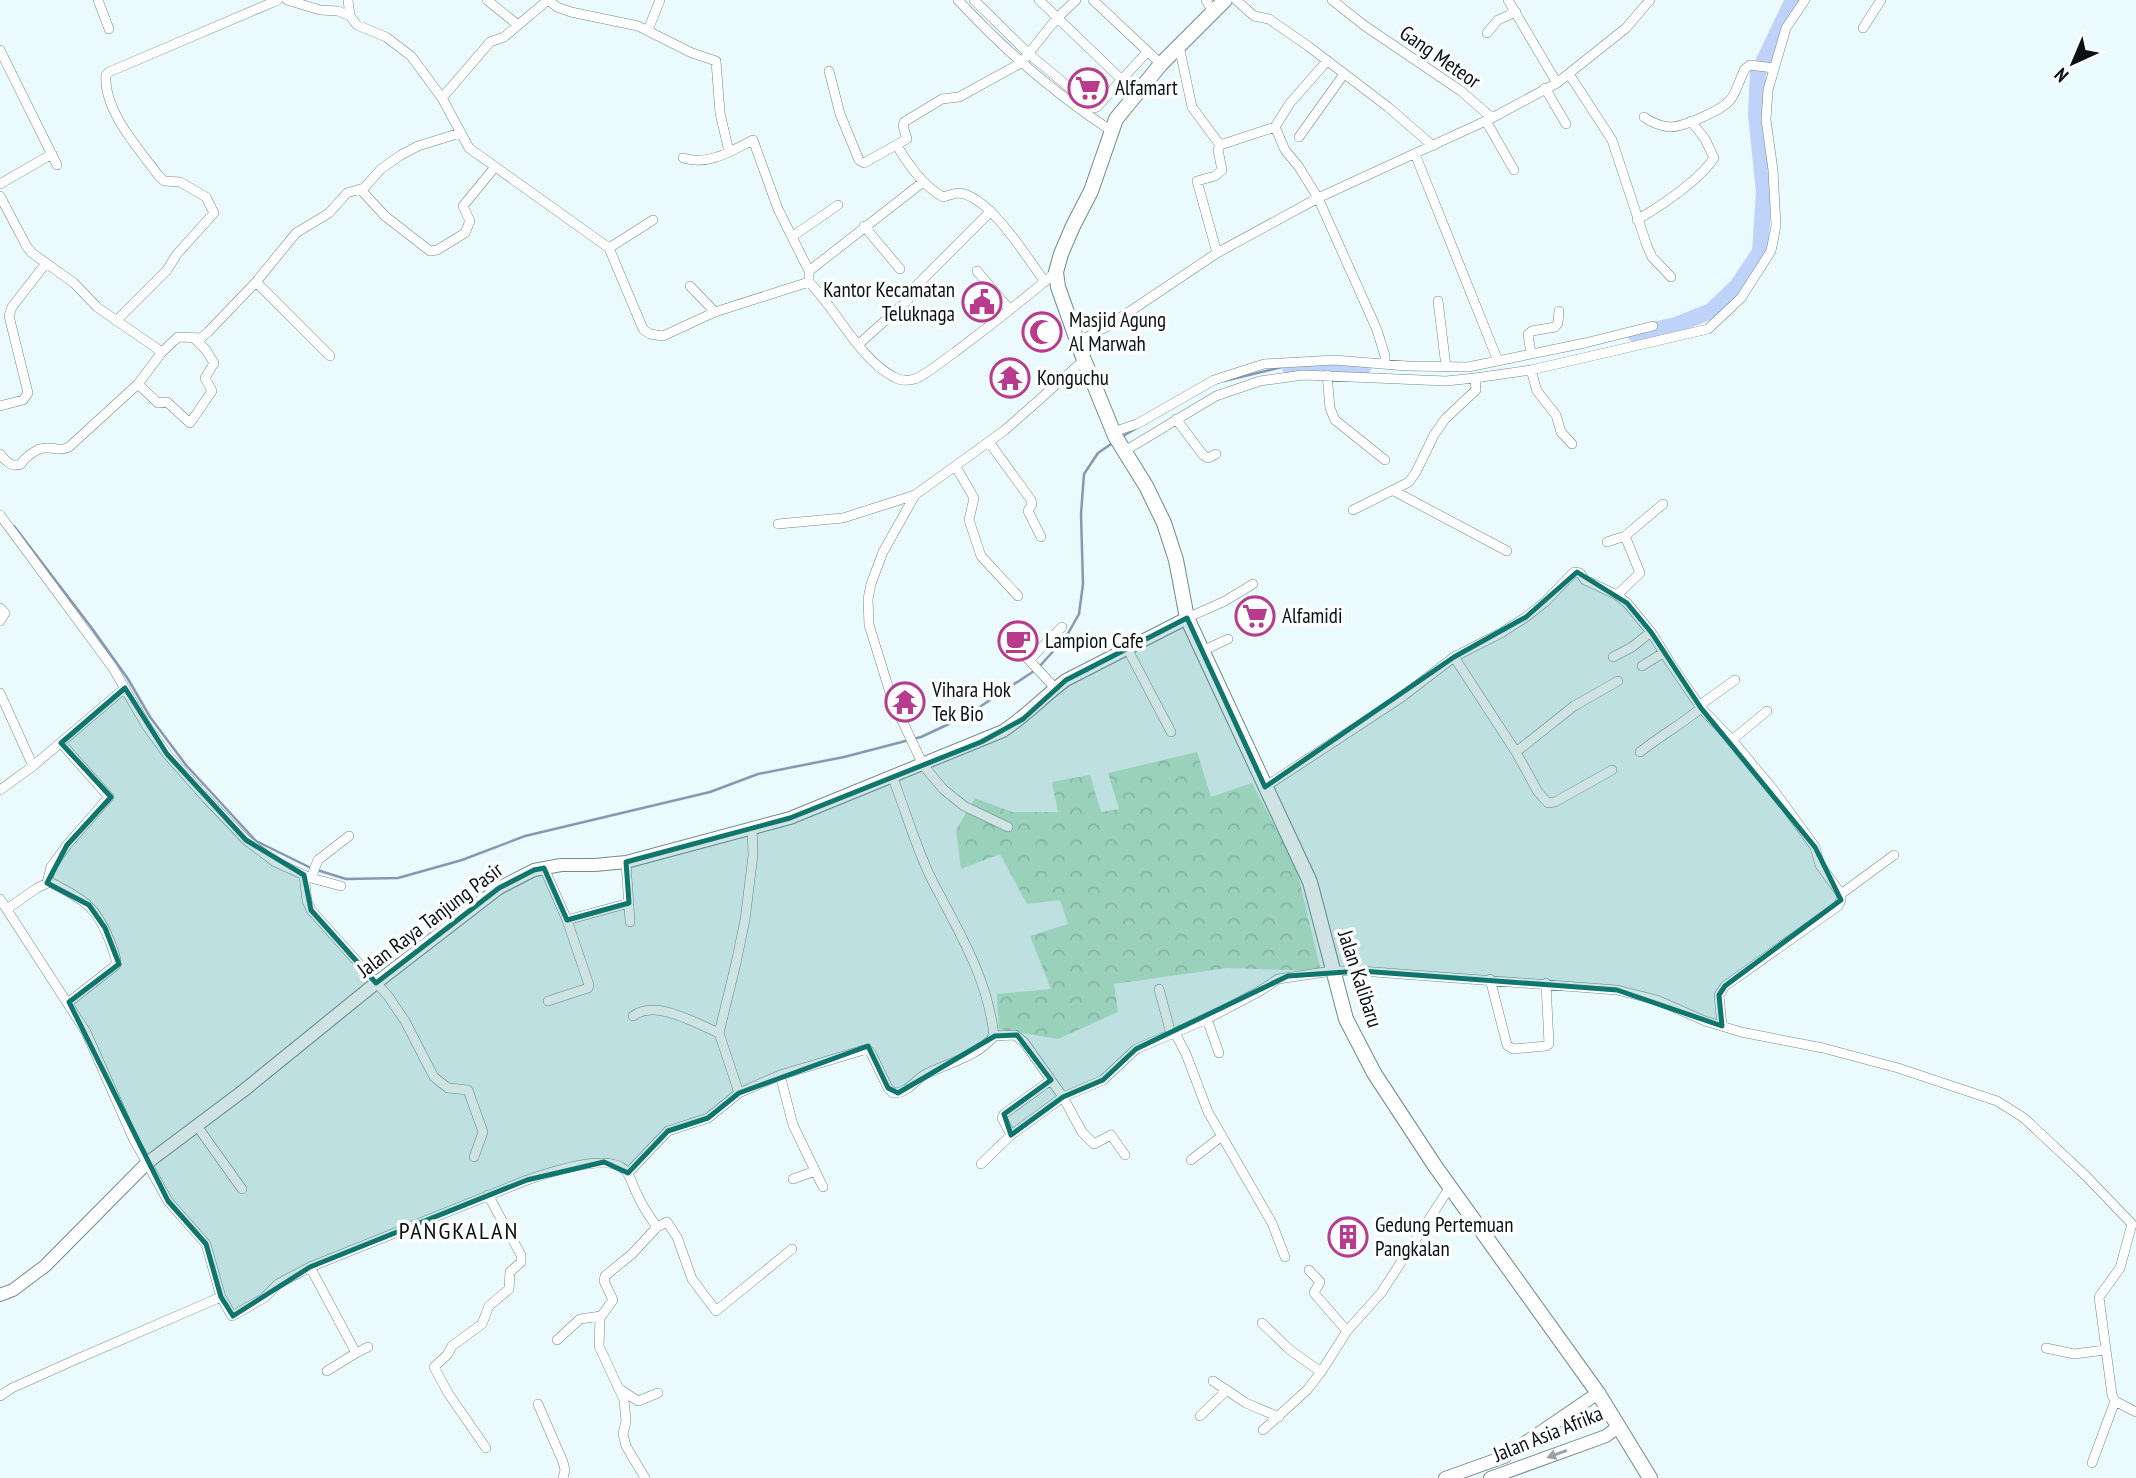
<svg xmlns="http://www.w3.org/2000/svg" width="2136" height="1478" viewBox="0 0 2136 1478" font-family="'PT Sans Narrow',sans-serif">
<defs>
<pattern id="forest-crowns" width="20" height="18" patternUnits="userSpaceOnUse" patternTransform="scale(1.75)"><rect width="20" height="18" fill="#bce8cf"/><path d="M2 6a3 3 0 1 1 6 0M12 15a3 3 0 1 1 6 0" fill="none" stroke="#a0c6b1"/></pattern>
</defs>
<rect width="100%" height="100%" fill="#eafafd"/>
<path fill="url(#forest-crowns)" d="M1197,752L1211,797L1252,783L1296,867L1321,971L1227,968L1114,984L1118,1012L1058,1039L999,1029L997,994L1051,989L1030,936L1068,924L1060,900L1027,904L1000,854L961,869L956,830L975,798L1012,812H1058L1052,782L1090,775L1101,812L1119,809L1108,773Z"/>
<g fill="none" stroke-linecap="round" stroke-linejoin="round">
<path stroke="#8898b4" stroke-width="2.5" d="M1224,381L1282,367
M1123,436L1135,429
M14,526L91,627L128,679L150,717L186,765L256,841L311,868
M1039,667L1066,637L1079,614L1083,584L1081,514L1084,474L1098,453L1114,442
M317,870L346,879L398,878L462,860L525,836L710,792L758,774L844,757L921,737L966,716L1034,671"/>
<path stroke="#bfd2f9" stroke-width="16" d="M1635,334L1676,325L1711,311L1737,286L1760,252L1764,192L1756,114L1758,73L1793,0
M1289,366H1364"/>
<g stroke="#738a90" stroke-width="10">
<path id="street" d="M98,0L109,29
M287,0L320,10L338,11L350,16L357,25L386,37L411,56L442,98L469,148L609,248L643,329L650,334L663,336L715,312L809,282
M348,0L350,16
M487,0L518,25
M548,0L557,7L571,12L638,26L692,53L716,61L720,113L729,152
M958,0C1005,51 1055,94 1113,132
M974,0L1029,54L1094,108L1097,107L1147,52
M1039,0L1122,80L1137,92
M1093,0L1161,64
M1206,0L1213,12
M1236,0L1254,16L1269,19L1308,46L1388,107L1433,146
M1332,0L1365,26L1461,91L1492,118
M1508,0L1557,83
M1863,28L1881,0
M648,30L660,0
M1487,33L1498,20L1516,12
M1179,46L1192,107L1220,145
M0,50L57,165
M829,71L840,114L859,160L864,163L907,139L903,126L904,122L942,99L959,97L1021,63L1057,18L1076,0
M1569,74L1612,140L1647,246L1652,257L1671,277
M1545,88L1566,124
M442,98L490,42L504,37L548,0
M1644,117C1652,123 1661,126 1670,127C1683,127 1723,110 1731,99C1737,91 1740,78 1745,69L1750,65L1773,68
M1486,121L1514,170
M1275,127L1285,150L1299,167L1318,198L1377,330L1385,356V364
M1299,137L1344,74
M897,146C909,165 922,185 943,197C948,196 953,193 959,193C990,196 1027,258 1045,282
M1415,154L1498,361
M683,158C709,166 731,151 753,140L778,209L809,271V282C836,309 860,360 894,377C901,381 908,381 915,379C929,373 942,361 955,352C990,326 1023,300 1056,272
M0,184L52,154
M360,189L385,216L430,251L437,250L465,233L470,221L463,206L495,167
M0,196L27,247L32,253L74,283L97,307L162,352
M1637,220C1662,205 1698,182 1714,158L1705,139L1691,121
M864,226L900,269
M793,236L838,205
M609,248L653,220
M1217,253L1197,181L1215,176L1222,170L1218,150L1220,145L1275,127L1290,103L1327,61
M809,271L923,182
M977,271L1010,310
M256,282L330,356
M690,286L715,312
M1438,301L1446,367
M116,321L167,270L177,254L214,213L206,197L180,182L164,181L158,175C139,149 103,110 106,75L109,72L278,0
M1078,342L1108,326L1217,253L1318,198L1492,118L1557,83L1626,28L1650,0
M859,344L908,300V294L991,211
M1531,354L1528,334L1532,331L1555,327L1558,323L1559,311
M1531,370L1537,391L1556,415L1561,432L1572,444
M1327,375L1330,408L1335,420L1385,460
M138,384L158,403L167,402L190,423L212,391L205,378L214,363L206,350L194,338
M0,406L23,400L28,393L9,316L12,307L46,263
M1176,419L1203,455L1208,458L1216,454
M1113,432L1137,424L1214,380L1264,364L1334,360L1407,366L1468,367L1585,343L1653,326
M989,442L1031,500L1032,504L1028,511L1041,537
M1123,452L1216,396L1260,381L1303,375L1446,381L1475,378L1531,370L1708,329L1741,298L1771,251L1776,226L1773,170L1766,120L1768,90L1786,28L1805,0
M0,454C6,461 11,468 21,464C25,457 37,448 46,448C56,447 58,452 69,447L138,384L162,352L178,337L201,338L208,332L256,282L296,233L329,213L347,193L364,188L381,169L401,155L418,146L460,133
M956,467L974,498L969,520L981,556L1018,596
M1394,491L1507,551
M915,495L883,552L871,584L868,599L869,625L892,699L923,765L943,789L964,806L1008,827
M1353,510L1409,482L1416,472L1434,435L1445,419L1476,390L1475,378
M0,515L113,668L146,725L167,754L207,799L246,840L275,862L311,878L341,886
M778,524L843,518L915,495L1005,430L1084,360
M1607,542L1625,536L1663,504
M1617,595L1640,573L1625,536
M0,608L5,613L0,621
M1187,618L1225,601L1253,584
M1006,639L1029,660L1055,688
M1127,648L1171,732
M1202,651L1228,639
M1454,657L1516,752L1538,792L1548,803L1555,802L1612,770
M1613,657L1632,647L1651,632
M1029,660L1062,627
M1642,666L1663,653
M0,693L33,766
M1700,705L1735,680
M1732,740L1767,711
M1516,752L1574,706L1618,681
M1640,752C1660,736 1682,724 1701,708
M892,776C906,811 916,849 933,882C959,932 988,979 994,1036L1015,1035L1024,1042L1063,1097L1082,1132L1094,1144L1111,1135L1125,1155
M1265,787L1402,697L1454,657L1501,633L1526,617L1545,602L1574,572L1580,573L1585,580L1617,595L1627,603L1651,632L1671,664L1701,708L1732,740L1772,788L1815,847L1820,865L1841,894V900L1838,906L1725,986L1719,995L1722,1026
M0,790L33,766L125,688
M626,862L630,922
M544,868L567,920L589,985L588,988L548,1001
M304,875L307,901L311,910L388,996L405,1021L434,1077L448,1088L468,1090L483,1132L474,1157
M311,878L318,860L349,836
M47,883L51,867L67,845L109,797L61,743
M1841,894L1894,855
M0,899L86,1032L133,1138L168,1201L206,1244L221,1297L232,1316L264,1298L278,1284L310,1267L527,1180C548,1173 608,1152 625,1170C631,1176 633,1187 637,1194C642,1206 649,1216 657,1227L632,1254L605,1276L604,1281L613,1300L600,1318L599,1346L624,1400L626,1421L623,1434L626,1446L645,1478
M7,909L37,888L50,882C84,900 97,906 111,944C113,952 117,957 116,965L69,1002
M567,920L629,903
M1490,979L1507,1045L1513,1049L1546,1046L1549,1044L1546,983
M1159,989L1171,1034
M633,1016C656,999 695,1023 719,1033
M1207,1019L1219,1053
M1175,1033L1186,1054L1208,1112L1272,1223L1285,1257
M780,1075L793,1125L823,1187
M739,1093L719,1033L736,963L745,920L753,855L752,828
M197,1126L242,1189
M1011,1135L1002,1118L1004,1114L1051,1080
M1191,1160L1222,1136
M981,1164L1011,1135L1063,1097L1103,1080L1136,1049L1207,1019L1260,991L1278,979L1332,971H1361L1617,990L1657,1000L1705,1021L1741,1032L1823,1048L1898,1068L1997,1101L2024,1118L2086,1176L2132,1224L2120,1268L2099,1297L2112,1395L2115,1401L2136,1412
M628,1173L668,1131L708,1118L739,1093L780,1075L867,1049L871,1053L888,1088L893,1093C909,1093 914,1080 926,1074C950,1062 977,1057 994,1036
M793,1179L815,1171
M657,1227L667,1222L677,1237L692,1279L716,1311L792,1249
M310,1267L356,1353L327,1371
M1309,1270L1320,1282L1314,1293L1347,1331
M1262,1323L1290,1350L1321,1372
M557,1340L580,1319L601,1316
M2046,1348L2074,1354L2105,1350
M356,1353L368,1347
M1213,1381L1246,1403L1279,1417
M621,1390L638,1401L658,1393
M0,1396L12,1388L77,1359L221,1297
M538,1404L563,1462L565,1470L563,1478
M1200,1416L1227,1390
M1263,1430L1307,1390L1321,1372L1347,1331L1381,1293L1450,1187
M486,1448L448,1393L434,1367L447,1355L452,1346L482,1324L489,1306L509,1289L510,1272L521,1262V1255L488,1195
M2092,1463L2115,1401"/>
</g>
<g stroke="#738a90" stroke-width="14">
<path id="secondary" d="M0,1295L13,1290L45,1266L147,1163L243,1091L376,983L499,888L534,870L561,865H595L626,862L790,818L1003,731C1026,716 1044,696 1066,680L1187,618
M1445,1478L1504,1457L1598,1393
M1490,1478L1606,1436L1619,1426"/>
</g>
<g stroke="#738a90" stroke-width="16">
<path id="primary" d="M1225,0L1161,64L1116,119L1091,191L1073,226L1061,254L1056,272L1058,287L1084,360L1115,436L1146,486L1164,523L1176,560L1187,618L1310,882L1346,1019L1374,1073L1435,1166L1598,1393L1650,1478"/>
</g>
<use href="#street" stroke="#fff" stroke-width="9"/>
<use href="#secondary" stroke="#fff" stroke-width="12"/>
<use href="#primary" stroke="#fff" stroke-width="14"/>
</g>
<defs><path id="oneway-solid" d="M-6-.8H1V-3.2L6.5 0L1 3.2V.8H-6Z" transform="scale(1.75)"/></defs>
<use fill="#9ca0a1" href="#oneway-solid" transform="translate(1557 1454) rotate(160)"/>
<path fill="#0f766e" fill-opacity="0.2" stroke="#0f766e" stroke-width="5" stroke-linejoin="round" d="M1577,572L1627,603L1651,632L1701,708L1815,847L1841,900L1725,986L1719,995L1722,1026L1617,990L1361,971L1288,976L1136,1049L1103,1080L1063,1097L1011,1135L1004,1114L1051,1080L1017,1035L995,1036L898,1093L888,1088L868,1046L739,1093L708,1118L668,1131L628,1173L604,1162L527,1180L310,1267L233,1316L221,1297L206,1244L168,1201L69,1002L119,964L105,928L89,905L47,883L67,845L111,797L61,743L125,688L167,754L246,840L304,875L311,910L376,983L499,888L534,870L544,868L567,920L629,903L626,862L790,818L981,742L1023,719L1066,680L1187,618L1265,787L1454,657L1526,617Z"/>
<defs>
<g id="supermarket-ring" transform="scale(2.0125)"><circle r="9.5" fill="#fff" stroke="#b73c8e" stroke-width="1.5"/><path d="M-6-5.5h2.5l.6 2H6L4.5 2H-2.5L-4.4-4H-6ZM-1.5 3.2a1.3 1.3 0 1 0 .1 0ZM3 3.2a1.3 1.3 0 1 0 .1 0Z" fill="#b73c8e"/></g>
<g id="civic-ring" transform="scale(2.0125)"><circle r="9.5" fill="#fff" stroke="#b73c8e" stroke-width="1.5"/><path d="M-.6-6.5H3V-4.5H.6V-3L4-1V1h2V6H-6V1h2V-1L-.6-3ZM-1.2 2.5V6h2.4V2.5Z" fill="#b73c8e"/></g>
<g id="mosque-ring" transform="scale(2.0125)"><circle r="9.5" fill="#fff" stroke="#b73c8e" stroke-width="1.5"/><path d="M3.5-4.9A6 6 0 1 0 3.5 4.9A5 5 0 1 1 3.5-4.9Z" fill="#b73c8e"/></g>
<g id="temple-ring" transform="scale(2.0125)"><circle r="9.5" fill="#fff" stroke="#b73c8e" stroke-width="1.5"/><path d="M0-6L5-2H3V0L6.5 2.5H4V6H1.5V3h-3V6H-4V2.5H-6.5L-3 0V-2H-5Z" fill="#b73c8e"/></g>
<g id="cafe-ring" transform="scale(2.0125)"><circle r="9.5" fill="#fff" stroke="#b73c8e" stroke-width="1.5"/><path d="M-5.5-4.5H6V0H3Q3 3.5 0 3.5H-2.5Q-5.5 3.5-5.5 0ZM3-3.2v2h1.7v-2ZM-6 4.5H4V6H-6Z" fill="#b73c8e"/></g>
<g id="building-ring" transform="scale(2.0125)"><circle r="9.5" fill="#fff" stroke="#b73c8e" stroke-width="1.5"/><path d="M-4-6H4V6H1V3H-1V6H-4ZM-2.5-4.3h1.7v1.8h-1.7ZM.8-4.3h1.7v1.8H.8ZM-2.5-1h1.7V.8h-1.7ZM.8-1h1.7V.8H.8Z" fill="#b73c8e"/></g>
</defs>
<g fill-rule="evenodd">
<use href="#supermarket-ring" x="1088" y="88"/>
<use href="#civic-ring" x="982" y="302"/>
<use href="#mosque-ring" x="1042" y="332"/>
<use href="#temple-ring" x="1010" y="378"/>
<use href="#supermarket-ring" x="1255" y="616"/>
<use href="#cafe-ring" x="1018" y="641"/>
<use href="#temple-ring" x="905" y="702"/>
<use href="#building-ring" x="1348" y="1237"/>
</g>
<g text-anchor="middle" stroke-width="7" stroke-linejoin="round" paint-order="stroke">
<g font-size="21" fill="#081113" stroke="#fff">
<text transform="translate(1440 57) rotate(35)" y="7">Gang Meteor</text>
<text transform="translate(430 920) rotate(-37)" y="7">Jalan Raya Tanjung Pasir</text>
<text transform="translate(1360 979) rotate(72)" y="7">Jalan Kalibaru</text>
<text transform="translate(1548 1434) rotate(-22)" y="7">Jalan Asia Afrika</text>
</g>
<g font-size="21" fill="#081113" stroke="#fff" text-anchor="start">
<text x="1115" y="95">Alfamart</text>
<text x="955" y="297" text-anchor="end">Kantor Kecamatan<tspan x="955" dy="24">Teluknaga</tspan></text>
<text x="1069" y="327">Masjid Agung<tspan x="1069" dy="24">Al Marwah</tspan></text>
<text x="1037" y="385">Konguchu</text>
<text x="1282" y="623">Alfamidi</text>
<text x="1045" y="648">Lampion Cafe</text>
<text x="932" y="697">Vihara Hok<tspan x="932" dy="24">Tek Bio</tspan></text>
<text x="1375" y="1232">Gedung Pertemuan<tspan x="1375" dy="24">Pangkalan</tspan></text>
</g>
<g font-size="24" letter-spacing="2" fill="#081113" stroke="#fff">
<text x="459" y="1239">PANGKALAN</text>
</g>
</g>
<g transform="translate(2073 63) rotate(224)" stroke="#ffffff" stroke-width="5" paint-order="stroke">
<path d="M0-5L12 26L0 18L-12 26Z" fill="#081113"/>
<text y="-10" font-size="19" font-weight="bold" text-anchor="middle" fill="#081113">N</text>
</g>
</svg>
